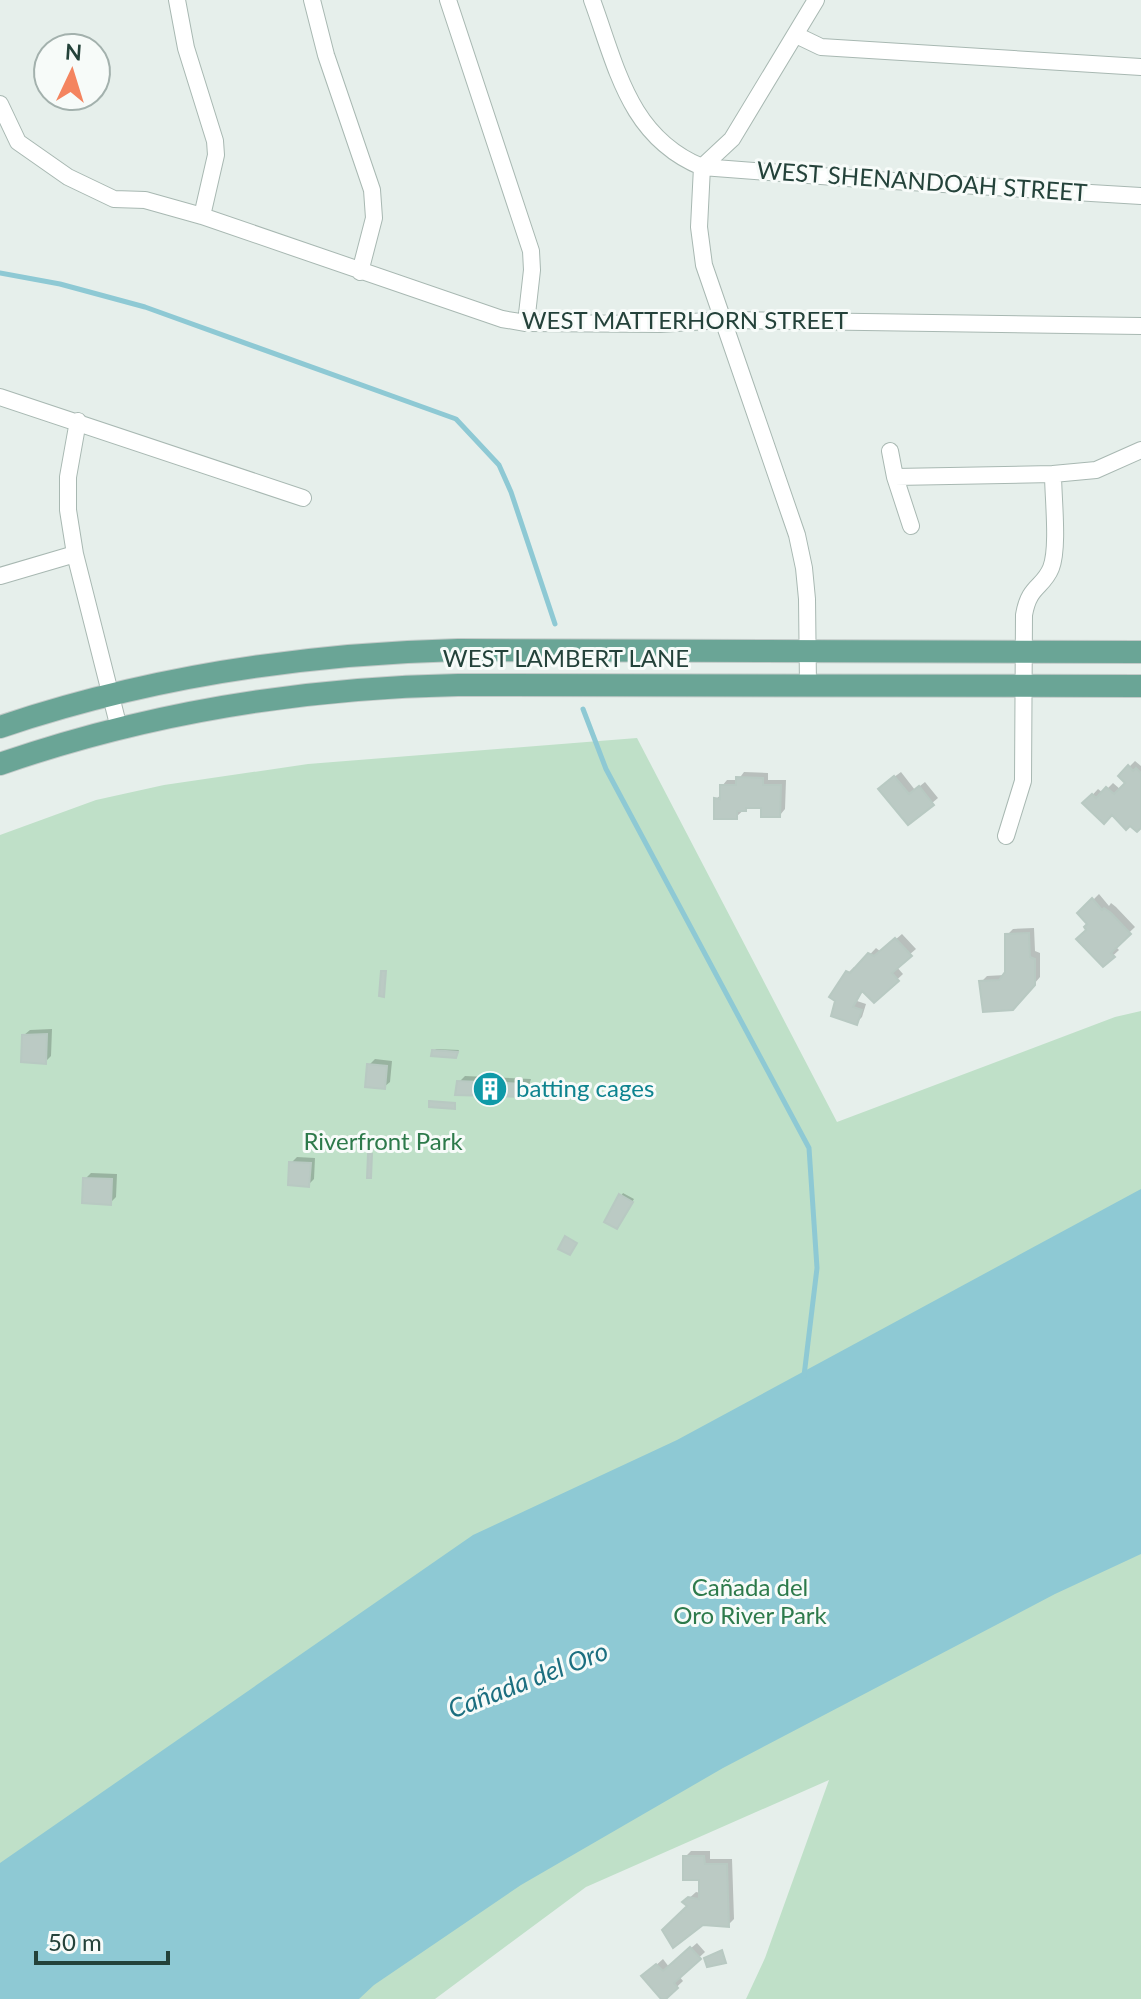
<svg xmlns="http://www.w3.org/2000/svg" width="1141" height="1999" viewBox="0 0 1141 1999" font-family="Lato,sans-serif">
<rect width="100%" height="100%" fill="#e6efeb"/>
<path fill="#bfe0c8" d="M637,738L837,1122L1115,1017L1141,1011V1999H746L765,1958L829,1780L586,1887L435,1999H0V835L96,800L164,785L308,764Z"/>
<path fill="#8ec9d4" d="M1141,1189V1554L1055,1594L723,1768L521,1885L374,1985L359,1999H0V1863L473,1535L677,1440Z"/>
<path fill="#0003" d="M1135,761L1141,766V825L1085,803L1098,789L1103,793L1113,783L1121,790L1128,783L1120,776Z
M744,772L768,773V780H786L785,809L780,815L763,806H748L736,817L716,799L722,794V786L727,780H738Z
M901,772L915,790L925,782L938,798L908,823L886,783Z
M1099,894L1109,906L1111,903L1116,907L1135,927L1115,946L1119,950L1104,964L1088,930L1090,924L1080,913Z
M1034,928L1035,951L1040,953V977L1019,1002L981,982L987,976L1005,975L1007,935L1013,929Z
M902,934L916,949L896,966L903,974L874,1001L863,990L857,1001L866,1004L862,1017L856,1023L834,1015L848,973L854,967L857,968L876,948L881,952Z
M52,1029L51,1056L45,1062L24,1035L30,1030Z
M436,1049L459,1050L457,1054L434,1051Z
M375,1059L392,1061L390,1082L384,1087L369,1065Z
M465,1076L531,1079L528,1089L522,1095L459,1082Z
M297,1157L315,1158L314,1179L308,1185L291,1163Z
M91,1173L117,1174L116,1197L110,1203L85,1179Z
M623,1193L634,1199L619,1224L621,1196Z
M691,1851H710V1859H732L734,1919L728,1925L685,1902L696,1892L701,1893V1878L685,1857Z
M697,1943L705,1952L679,1976L683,1981L664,1999L644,1976L663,1959L669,1967Z"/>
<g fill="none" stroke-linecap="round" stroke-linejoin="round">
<path stroke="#8ec9d4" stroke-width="5" d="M0,273L60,284L145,307L456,419L499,465L511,492L555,624
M583,709L606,769L809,1148L817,1268L804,1376"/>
</g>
<path fill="#bbcac4" stroke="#b8c9c2" stroke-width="2" d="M1128,765L1133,771L1136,768L1141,773V828L1137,832L1130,826L1126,830L1112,815L1104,824L1082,803L1092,794L1096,798L1106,787L1114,794L1125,783L1118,776Z
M894,776L909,794L919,786L934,805L908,825L878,789Z
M736,777L763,778V785H781L780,817H761V808H746V811H737V819H714V798L720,799V785H736Z
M1092,898L1102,910L1104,908L1111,913L1131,934L1111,953L1115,957L1103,967L1076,939L1086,930L1084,927L1087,924L1077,913Z
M1029,933L1030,957L1035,959V985L1013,1010L983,1012L979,981L999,980L1005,972V934Z
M895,938L912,956L892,973L899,981L874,1003L862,991L853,1007L862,1010L857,1025L831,1016L835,1001L829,997L846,971L850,973L868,953L874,956Z
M381,971H386L384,997L379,996Z
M47,1034L46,1064L21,1062L22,1035Z
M432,1050L458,1052L456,1058L431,1056Z
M367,1064L387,1066L385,1089L365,1087Z
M457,1081L527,1084L523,1097L455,1095Z
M429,1101L455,1103V1109L429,1107Z
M368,1154H372L371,1178H367Z
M289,1162L311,1163L309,1187L288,1185Z
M83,1178L112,1179L111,1205L82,1203Z
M619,1194L633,1202L617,1229L604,1222Z
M565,1236L577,1243L570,1255L558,1249Z
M683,1856H704L705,1864H727L729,1927L703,1925L673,1948L662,1930L687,1906L682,1902L688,1897L699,1899V1880H683Z
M690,1947L701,1959L674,1983L678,1988L666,1999H661L641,1976L656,1964L663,1971Z
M722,1950L726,1963L707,1967L704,1958Z"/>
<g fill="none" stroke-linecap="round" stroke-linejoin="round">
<g stroke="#a8b8b2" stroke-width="18">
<path id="minor" d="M177,0L186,48L215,141L216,155L202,216
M312,0L326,55L372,190L374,218L360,272
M448,0L531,251L532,270L526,323
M592,0C617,68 629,137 702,167L699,227L704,265L797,535L804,568L807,599L808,685
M796,35L821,47L1141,67
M0,104L18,142L68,177L114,199L145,200L202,216L502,319L526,323L660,324L723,320L1141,326
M702,167L860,179L1141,196
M702,167L732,139L816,0
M0,397L303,498
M78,421L68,477V510L75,554L119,728
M890,451L895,477L1053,474C1053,497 1059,548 1051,568C1043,588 1029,585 1024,615L1023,781L1006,836
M1053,474L1096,470L1141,450
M895,477L911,526
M0,576L75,554"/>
</g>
<g stroke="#c2cac8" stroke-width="24">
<path id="major" d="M0,727C148,677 302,654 458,650L1141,652
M0,764C147,713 302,688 458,685L1141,686"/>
</g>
<use href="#minor" stroke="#fff" stroke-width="16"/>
<use href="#major" stroke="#6aa596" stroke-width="22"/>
</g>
<defs>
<g id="building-disc" transform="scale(1.8)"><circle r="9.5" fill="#0f9aa8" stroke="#f7fbf9"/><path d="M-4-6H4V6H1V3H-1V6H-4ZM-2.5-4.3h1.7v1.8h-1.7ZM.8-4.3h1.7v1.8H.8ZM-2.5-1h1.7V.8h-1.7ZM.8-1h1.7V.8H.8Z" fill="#fff"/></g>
</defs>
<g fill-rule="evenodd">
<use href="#building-disc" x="490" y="1089"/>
</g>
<g text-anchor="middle" stroke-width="6" stroke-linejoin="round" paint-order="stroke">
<g font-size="24" fill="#24423a" stroke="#f7fbf9">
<text transform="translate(922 182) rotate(4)" y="8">WEST SHENANDOAH STREET</text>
<text x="685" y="329">WEST MATTERHORN STREET</text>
<text x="566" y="667">WEST LAMBERT LANE</text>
</g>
<g font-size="24" fill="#0d838f" stroke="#f7fbf9" text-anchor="start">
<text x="516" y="1097">batting cages</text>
</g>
<g font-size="24" fill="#2d7a4b" stroke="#f7fbf9">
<text x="383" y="1150">Riverfront Park</text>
<text x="750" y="1596">Cañada del<tspan x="750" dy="28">Oro River Park</tspan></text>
</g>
<g font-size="26" font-style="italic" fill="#1c6f80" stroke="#f7fbf9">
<text transform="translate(528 1680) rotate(-21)" y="9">Cañada del Oro</text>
</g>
</g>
<g transform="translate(72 72) rotate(4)"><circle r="38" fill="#f7fbf9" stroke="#a3b1ad" stroke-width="2"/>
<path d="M0-6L14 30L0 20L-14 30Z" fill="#f4845f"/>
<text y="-12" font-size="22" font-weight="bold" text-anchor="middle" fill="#24423a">N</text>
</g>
<path d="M36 1951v12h132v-12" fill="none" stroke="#24423a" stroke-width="4"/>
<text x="48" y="1951" font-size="24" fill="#24423a" stroke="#f7fbf9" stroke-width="6" paint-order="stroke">50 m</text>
</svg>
